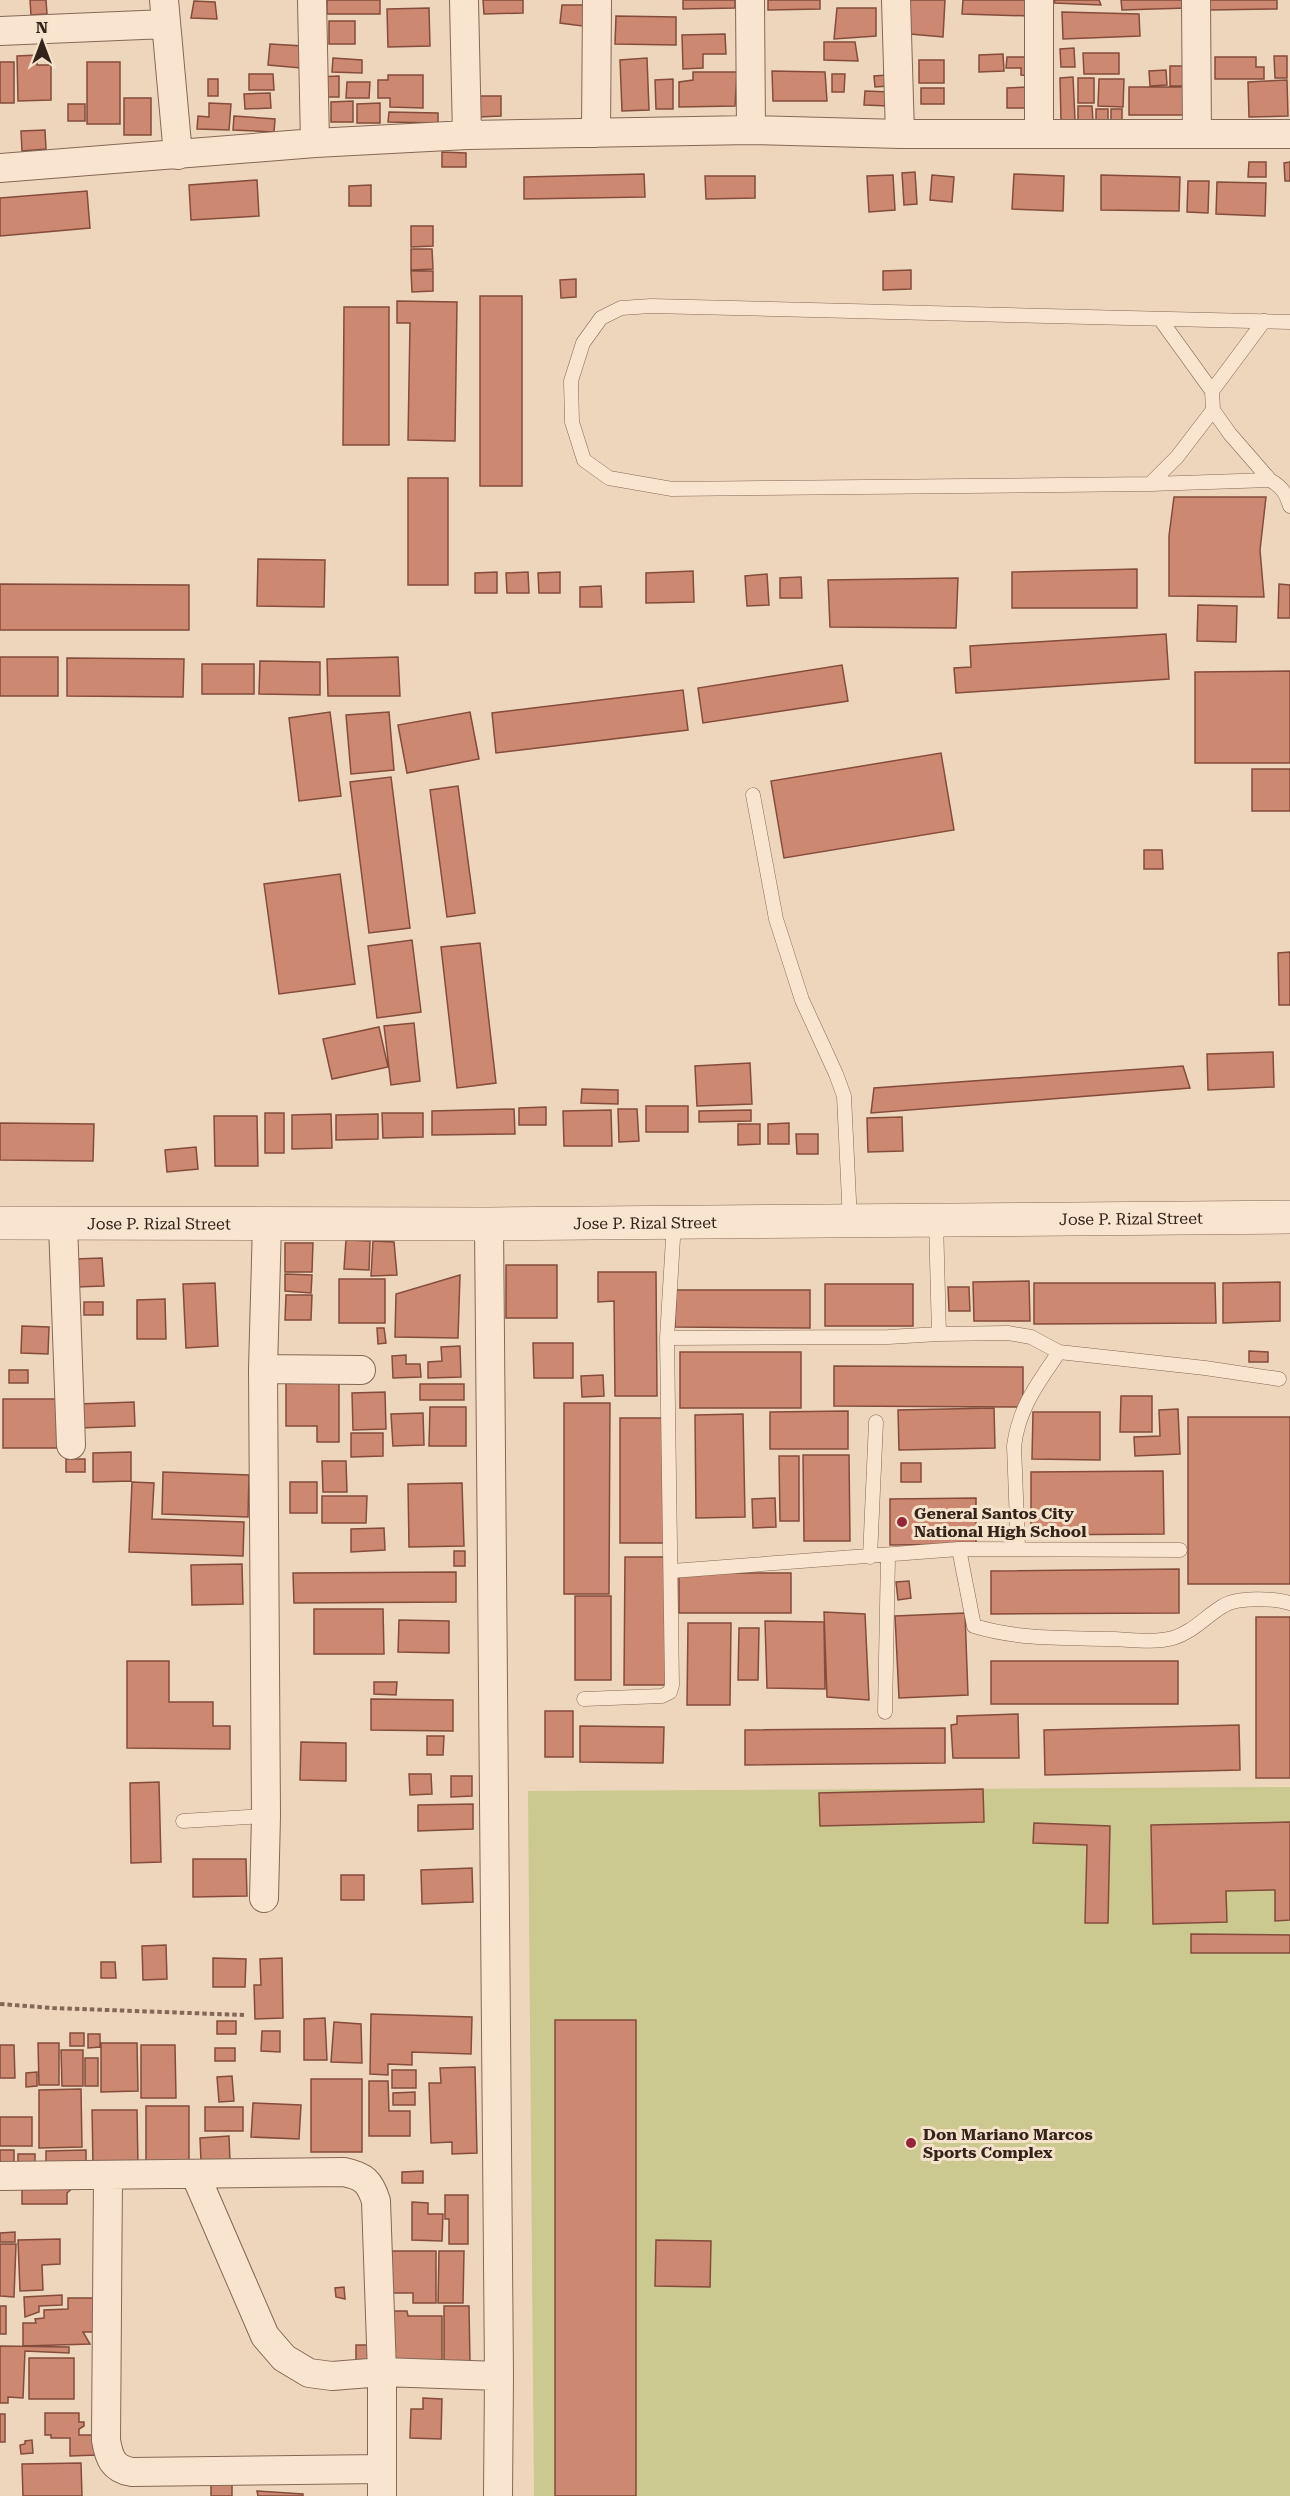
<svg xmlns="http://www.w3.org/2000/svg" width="1290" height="2496" viewBox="0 0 1290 2496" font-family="'Roboto Serif',serif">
<rect width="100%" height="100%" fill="#eed6bc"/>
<path fill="#cbc890" d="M1290,1787V2496H534L528,1791Z"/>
<path fill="#cd8871" stroke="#844c3b" stroke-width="1.5" d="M30,0H46L47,14L31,15Z
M327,0H380V14H327Z
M483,0H523V13L484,14Z
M683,0H735V8L683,9Z
M768,0H820V9L768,10Z
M900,0H945L943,37L899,33Z
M963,0H1030L1029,16L962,14Z
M1055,0H1099L1101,5L1054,3Z
M1121,0H1187V8L1122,10Z
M1208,0H1277V9L1209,10Z
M194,1L215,2L217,19L191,18Z
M562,5H587L590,27L560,23Z
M429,8L430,46L388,47L387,9Z
M837,8H876V36L834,39Z
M1062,12L1139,14L1140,36L1063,39Z
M616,16L676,17V45L615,44Z
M329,21H355V44H329Z
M725,34L726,54H703V68L683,69L682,35Z
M824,42H855L858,61L824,60Z
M270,44L303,46L301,68L268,65Z
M1074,48L1075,67H1061L1060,49Z
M1083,53H1119V74H1084Z
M1003,54L1004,71L979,72V55Z
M37,55V65H51V100L18,101L17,56Z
M1274,56H1287V78H1275Z
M1007,57H1033V76L1021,75V68H1006Z
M1215,57H1256V67H1264V79H1215Z
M333,58L362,60V73L332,72Z
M647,58L649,110L622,111L620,60Z
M919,60H944V83H919Z
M0,62H14V103H0Z
M87,62H120V124H87Z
M1170,66H1190V86H1170Z
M1166,70L1167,85L1150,86L1149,71Z
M772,71L825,72L827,101H773Z
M693,72H737L735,106L679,107V82L693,80Z
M249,74H273L274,90H249Z
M832,74H845L844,92H832Z
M388,75H423V108L390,107V98H378V80H388Z
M888,75V86L875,87L874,76Z
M339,76V97H317V77Z
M1073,77L1075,120L1061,121L1060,78Z
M1078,78H1094V103H1078Z
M208,79H218V96H208Z
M673,79V109H656L655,80Z
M1099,79H1124L1123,107L1098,106Z
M1287,80L1288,116L1249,117L1248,82Z
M347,82H370L369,98H346Z
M1029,87V108H1007V88Z
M1129,87H1187V115H1129Z
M921,88H944V104H921Z
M865,91L890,92L889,106L864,105Z
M270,93L271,108L245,109L244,94Z
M479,96H501V116L479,117Z
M124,98H151V135H124Z
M353,101V122H331V102Z
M209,103L231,104L229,130L197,129L198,116L209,117Z
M380,103V123H357V104Z
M68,104H85V121H68Z
M1078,106H1092L1093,121L1078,122Z
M1096,109H1108V121H1096Z
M1111,109H1122V120H1111Z
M389,112L438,113V123L388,122Z
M234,116L275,119L274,132L233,130Z
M45,130L46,149L22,151L21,131Z
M442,152L466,153V167H442Z
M1249,162H1266V177H1248Z
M1290,162V181H1285L1284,163Z
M915,172L917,204L904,205L902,173Z
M644,174L645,197L524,199V177Z
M1014,174L1064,176L1063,211L1012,209Z
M893,175L895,210L869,212L867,176Z
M932,175L954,177L952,202L930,200Z
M1101,175L1180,177L1179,211L1101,210Z
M705,176H755V198L706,199Z
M257,180L259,216L191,220L189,185Z
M1188,181H1209L1208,213L1187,212Z
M1217,182L1266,183L1265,216L1216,214Z
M371,185V206H349V186Z
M87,191L90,228L0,236V198Z
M411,226H433V246L411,247Z
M411,249H432L433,269L411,270Z
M911,270V289L883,290V271Z
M411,271H433V291L412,292Z
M576,279V297L561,298L560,280Z
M480,296H522V486H480Z
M397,301L457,302L455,441L408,440L410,323H397Z
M344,307H389V445H343Z
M408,478H448V585H408Z
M1174,497H1266L1260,550L1264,597L1169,596V536Z
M258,559L325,560L324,607L257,606Z
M1137,569V608H1012V572Z
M693,571L694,602L646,603V573Z
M497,572V593H475V573Z
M528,572L529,593H507L506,573Z
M560,572V593H539L538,573Z
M767,574L769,605L747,606L745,576Z
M801,577L802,598H780V578Z
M958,578L956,628L830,627L828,580Z
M0,584L189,585V630H0Z
M1279,584L1290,585V618H1278Z
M601,586L602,607H580V587Z
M1198,605L1237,606L1236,642L1197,641Z
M1166,634L1169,679L956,693L954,668L971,667L970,646Z
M0,657H58V696H0Z
M398,657L400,696H328L327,659Z
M67,658L184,659L183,697L67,696Z
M260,661L320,662V695L259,694Z
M202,664H254V694H202Z
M842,665L848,701L703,723L698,688Z
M1290,671V763H1195V672Z
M683,690L688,730L496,753L492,713Z
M330,712L341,796L299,801L289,718Z
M389,712L394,770L351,774L346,715Z
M470,712L479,759L407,773L398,725Z
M941,753L954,830L784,858L771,781Z
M1252,769H1290V811H1252Z
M391,777L410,928L369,933L350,782Z
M458,786L475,913L447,917L430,790Z
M1144,850H1162L1163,869H1144Z
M340,874L355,984L279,994L264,884Z
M412,940L421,1012L377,1018L368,946Z
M480,943L496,1083L457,1088L441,947Z
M1290,952V1005H1279L1278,953Z
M414,1023L420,1081L391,1085L384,1026Z
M379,1027L388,1067L332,1079L323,1039Z
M1273,1052L1274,1087L1208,1090L1207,1054Z
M750,1063L752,1104L697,1106L695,1066Z
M1183,1066L1190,1088L871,1113L874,1088Z
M582,1089L618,1090V1104L581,1103Z
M646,1106H688V1132H646Z
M546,1107V1125H519V1108Z
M514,1109L515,1134L432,1135V1111Z
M618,1109H637L639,1141L619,1142Z
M611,1110L612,1146H564L563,1111Z
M751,1110V1121L699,1122V1111Z
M265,1113H284V1153H265Z
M382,1113H423V1137L383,1138Z
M331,1114L332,1148L292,1149V1115Z
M378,1114V1139L336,1140V1115Z
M214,1116H257L258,1166H215Z
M902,1117L903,1151L868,1152L867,1118Z
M0,1123L94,1124L93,1161L0,1160Z
M789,1123V1144H768V1124Z
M738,1124H760V1144L738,1145Z
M796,1134H818V1154H797Z
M196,1147L198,1169L167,1172L165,1150Z
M346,1240L370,1241L369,1270L344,1269Z
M373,1241L394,1242L397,1275L371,1276Z
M285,1243H313L312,1272H285Z
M102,1258L104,1286L75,1287L73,1259Z
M506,1265H557V1318H506Z
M598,1272H656L657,1396H615L614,1301L598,1302Z
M285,1274L312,1275L311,1293L285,1291Z
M460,1275L458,1338L395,1337L396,1294Z
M339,1279H385V1323H339Z
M1029,1281L1030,1321H974L973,1282Z
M1280,1282V1321L1223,1323V1283Z
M215,1283L218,1346L186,1348L183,1284Z
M1034,1283H1215L1216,1323L1034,1324Z
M825,1284H913V1326H825Z
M948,1287H969L970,1311H949Z
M676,1290H810V1328L675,1327Z
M286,1295H312L311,1320H285Z
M165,1299L166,1339H137V1300Z
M84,1302H103V1315H84Z
M22,1326L49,1327L48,1354L21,1353Z
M377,1328H384L386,1343L378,1344Z
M533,1343H573V1378H534Z
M460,1346L461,1377L428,1378V1362L442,1361L441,1347Z
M1249,1351L1268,1352V1362H1249Z
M680,1352H801V1408H680Z
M406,1355V1364H420L421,1377L393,1378L392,1356Z
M834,1366L1023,1367V1407L834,1406Z
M9,1370H28V1383H9Z
M603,1375L604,1396L582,1397L581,1376Z
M286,1382H339V1442H317V1426H286Z
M420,1384H464V1400H420Z
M385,1392L386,1429L353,1430L352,1393Z
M1121,1396H1152V1432H1120Z
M3,1399H58V1448H3Z
M134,1402L135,1426L79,1428L78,1404Z
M564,1403H610L609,1594H564Z
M430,1407H466V1446H429Z
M994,1408L995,1448L899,1450L898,1410Z
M1178,1409L1180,1454L1135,1456L1134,1437L1160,1436L1159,1410Z
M848,1411V1449H770V1412Z
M1033,1412H1100V1460L1032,1459Z
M423,1413L424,1445L393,1446L391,1414Z
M743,1414L745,1517L696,1518L695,1415Z
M1188,1417H1290V1584H1188Z
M620,1418H666L665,1543H620Z
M351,1433H383V1456L351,1457Z
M131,1452V1481L93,1482V1453Z
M803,1455H849L850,1541H804Z
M779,1456H799V1521H780Z
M66,1459H85V1472H66Z
M322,1461H346L347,1492H323Z
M901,1463H921V1482H901Z
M1163,1471L1164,1534L1031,1535V1472Z
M163,1472L249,1475L248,1517L162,1514Z
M132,1482L154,1483L152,1519L244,1522L243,1556L129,1552Z
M290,1482H317V1513H290Z
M462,1483L464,1546L409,1547L408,1484Z
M322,1496H367L366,1523H322Z
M775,1498L776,1527L753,1528L752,1499Z
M976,1498V1544L890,1545V1499Z
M384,1528L385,1550L351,1552V1529Z
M454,1551H465V1566H454Z
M625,1557H666V1685H624Z
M242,1564L243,1604L192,1605L191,1565Z
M1179,1569V1613L991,1614V1571Z
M456,1572V1602L294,1603L293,1573Z
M679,1573H791V1613H679Z
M909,1581L911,1598L898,1600L896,1582Z
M575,1596H611V1680H575Z
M314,1609H383L384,1654H314Z
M824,1612L865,1614L869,1700L827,1697Z
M965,1613L968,1695L899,1698L895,1616Z
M1256,1617H1290V1778H1256Z
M399,1620L449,1621V1653L398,1652Z
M765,1621L824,1622L825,1689L767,1688Z
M688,1623H731L730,1705H687Z
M739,1628H759L758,1680H738Z
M127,1661H169V1702H213V1726H230V1749L127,1748Z
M991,1661H1178V1704H991Z
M374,1682H397L396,1695L374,1694Z
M371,1699L453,1700V1731L371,1730Z
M545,1711H573V1757H545Z
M1018,1714L1019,1758H953L951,1725L957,1724V1716Z
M1239,1725L1240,1770L1045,1775L1044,1730Z
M580,1726L664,1727L663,1763L580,1762Z
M945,1728V1763L745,1765V1730Z
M427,1736H444L443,1755H427Z
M301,1742L346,1743V1781L300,1780Z
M409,1774H431L432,1794L410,1795Z
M451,1776H472V1796L451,1797Z
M159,1782L161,1862L131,1863L130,1783Z
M983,1789L984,1822L820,1826L819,1793Z
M473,1804V1829L418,1831V1805Z
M1290,1822V1920L1275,1921V1890L1226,1891L1227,1922L1153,1924L1151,1825Z
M1034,1823L1110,1826L1108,1923H1085L1087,1845L1033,1843Z
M193,1859H246L247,1896L193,1897Z
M472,1868L473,1902L422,1904L421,1870Z
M341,1875H364V1900H341Z
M1191,1934L1290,1935V1953H1191Z
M166,1945L167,1979L143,1980L142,1946Z
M213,1958L246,1959L245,1987H213Z
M282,1958L283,2018L255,2019L254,1985H261L260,1959Z
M101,1962H115L116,1978H101Z
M371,2014L472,2017L471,2054L412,2052V2065L388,2064V2075L370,2074Z
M325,2018L327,2060H304V2019Z
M555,2020H636V2496H555Z
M217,2021H236V2034H217Z
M334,2022L361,2024L362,2063L331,2062Z
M262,2031H280V2052L261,2051Z
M70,2033H84V2046H70Z
M88,2034H100V2047L88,2048Z
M38,2043H59V2085H39Z
M101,2043H137L138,2091L101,2092Z
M0,2045H14L15,2078H0Z
M141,2045H175L176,2098H141Z
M215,2048H235V2061H215Z
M61,2050H83V2086H62Z
M85,2058H98V2086H85Z
M475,2067L477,2153L452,2154V2142L431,2143L429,2083H441L440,2068Z
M392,2070H416V2088H392Z
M37,2072V2086L26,2087V2073Z
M232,2076L234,2101L219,2102L217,2077Z
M311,2079H362V2152H311Z
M369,2081H388L389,2111H410V2136H369Z
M81,2089L82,2147L39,2148V2090Z
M415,2092V2105H393V2093Z
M253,2103L301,2105L299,2139L251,2137Z
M146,2106H189V2162L146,2163Z
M205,2107H243V2131H205Z
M92,2110H137L138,2165L93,2166Z
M0,2117H32V2146H0Z
M229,2136L230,2161L201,2162L200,2138Z
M0,2150H14V2165H0Z
M86,2150V2168H46V2151Z
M18,2154H35V2166L18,2167Z
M423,2171V2183H402V2172Z
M22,2183L77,2184L67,2193V2204H22Z
M445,2195H468V2244H449V2219H445Z
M412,2202L428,2203V2214H443L442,2241L412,2240Z
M15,2232V2242H0V2233Z
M60,2239V2264L42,2265L43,2290L20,2291L18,2240Z
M656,2240L711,2241L710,2287L655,2286Z
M0,2244H16L14,2297L0,2296Z
M392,2251H436V2303H413V2293H392Z
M439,2251H464L463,2303H438Z
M344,2287L345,2299L336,2297L335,2288Z
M62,2295V2305L39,2306V2312L25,2317L24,2297Z
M68,2298H93L94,2332H83L90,2344L23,2346V2323H36L35,2319L44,2318V2310L68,2309Z
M0,2306H6V2334H0Z
M444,2306H469L470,2363L444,2364Z
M393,2311H407L408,2316H442V2362H393Z
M356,2345H371L372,2362H356Z
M0,2346L69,2347V2353L25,2351L23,2398L8,2397V2403H0Z
M29,2358H74V2399H29Z
M423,2398L442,2399L441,2439L410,2438L411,2409H423Z
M45,2413H79V2422H84V2426L79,2429V2435H97V2455L70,2456V2438H51V2435H45Z
M0,2414H5V2442H0Z
M32,2440L33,2453L21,2454L20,2445L25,2444V2441Z
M81,2463L82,2496H23L22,2464Z
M211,2483H232V2496H211Z
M257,2491L303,2494V2496H258Z"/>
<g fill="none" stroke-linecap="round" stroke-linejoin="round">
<g stroke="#856756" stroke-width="15">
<path id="service" d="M1290,322L651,306L621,308L601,318L583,343L571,381L572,422L584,460L609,478L672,489L1150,484L1270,480C1282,487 1286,493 1290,506
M1212,391L1264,321
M1213,410L1230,434L1270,480
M1150,484L1177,457L1213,410L1212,391L1160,319
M753,795L776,919L802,1000L836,1074L844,1096L850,1221
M939,1334L1008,1333L1031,1337L1059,1352L1205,1368L1279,1379
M667,1338L888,1337L939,1334L936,1220
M1018,1548L1014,1446C1019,1407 1038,1383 1059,1352
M959,1549L974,1626C1020,1640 1067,1638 1114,1639C1133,1640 1155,1643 1173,1638C1193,1632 1206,1616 1223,1606C1237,1597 1274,1598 1290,1603
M870,1557L876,1422
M672,1571L959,1549L1180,1550
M584,1699L662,1696L670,1692L672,1685L667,1338L674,1222
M885,1712L888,1556
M183,1821L266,1816"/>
</g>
<g stroke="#856756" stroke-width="30">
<path id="minor" d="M164,0L178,155
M312,0L315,143
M464,0L467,135
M750,0L751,130
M896,0L900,134
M1039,0V132
M1196,0L1197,134
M0,31L166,24
M596,133L597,0
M0,168L315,143L467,135L751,130L900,134H1290
M63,1224L71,1445
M489,1224L499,2376L498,2496
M263,1369L361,1370
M264,1898L266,1816L263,1369L267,1224
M195,2174L265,2336L284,2358L309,2373L332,2376L382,2372L499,2376
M0,2176L344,2172C364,2176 370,2182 376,2201L382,2372V2496
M108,2176L106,2440C109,2458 113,2469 132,2472L381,2469"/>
</g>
<g stroke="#856756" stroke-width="34">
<g id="tertiary">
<path id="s1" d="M0,1223L489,1224L1290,1217"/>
</g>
</g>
<path stroke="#856756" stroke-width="4" stroke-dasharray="4.5 3" stroke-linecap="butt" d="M0,2004L53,2008L244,2015"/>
<use href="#service" stroke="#f9e5cf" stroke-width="14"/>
<use href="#minor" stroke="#f9e5cf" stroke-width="28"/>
<use href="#tertiary" stroke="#f9e5cf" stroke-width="33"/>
</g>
<g fill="#952539" stroke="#f5e2cb" stroke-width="2">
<circle cx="902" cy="1522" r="6"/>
<circle cx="911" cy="2143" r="6"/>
</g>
<g text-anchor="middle" stroke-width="6" stroke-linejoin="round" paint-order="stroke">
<g font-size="16" fill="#34231b" stroke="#f5e2cb">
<text dy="6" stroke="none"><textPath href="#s1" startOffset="1131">Jose P. Rizal Street</textPath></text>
<text dy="6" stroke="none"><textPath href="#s1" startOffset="645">Jose P. Rizal Street</textPath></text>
<text dy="6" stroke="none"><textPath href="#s1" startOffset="159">Jose P. Rizal Street</textPath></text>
</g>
<g font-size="16" font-weight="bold" fill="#34231b" stroke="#f5e2cb" text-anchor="start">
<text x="914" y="1519">General Santos City<tspan x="914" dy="18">National High School</tspan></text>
<text x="923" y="2140">Don Mariano Marcos<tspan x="923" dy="18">Sports Complex</tspan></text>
</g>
</g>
<g transform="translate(42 42)" stroke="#f5e2cb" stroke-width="4.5" paint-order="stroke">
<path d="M0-4.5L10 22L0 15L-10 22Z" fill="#34231b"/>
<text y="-9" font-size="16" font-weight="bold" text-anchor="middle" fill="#34231b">N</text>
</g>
</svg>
